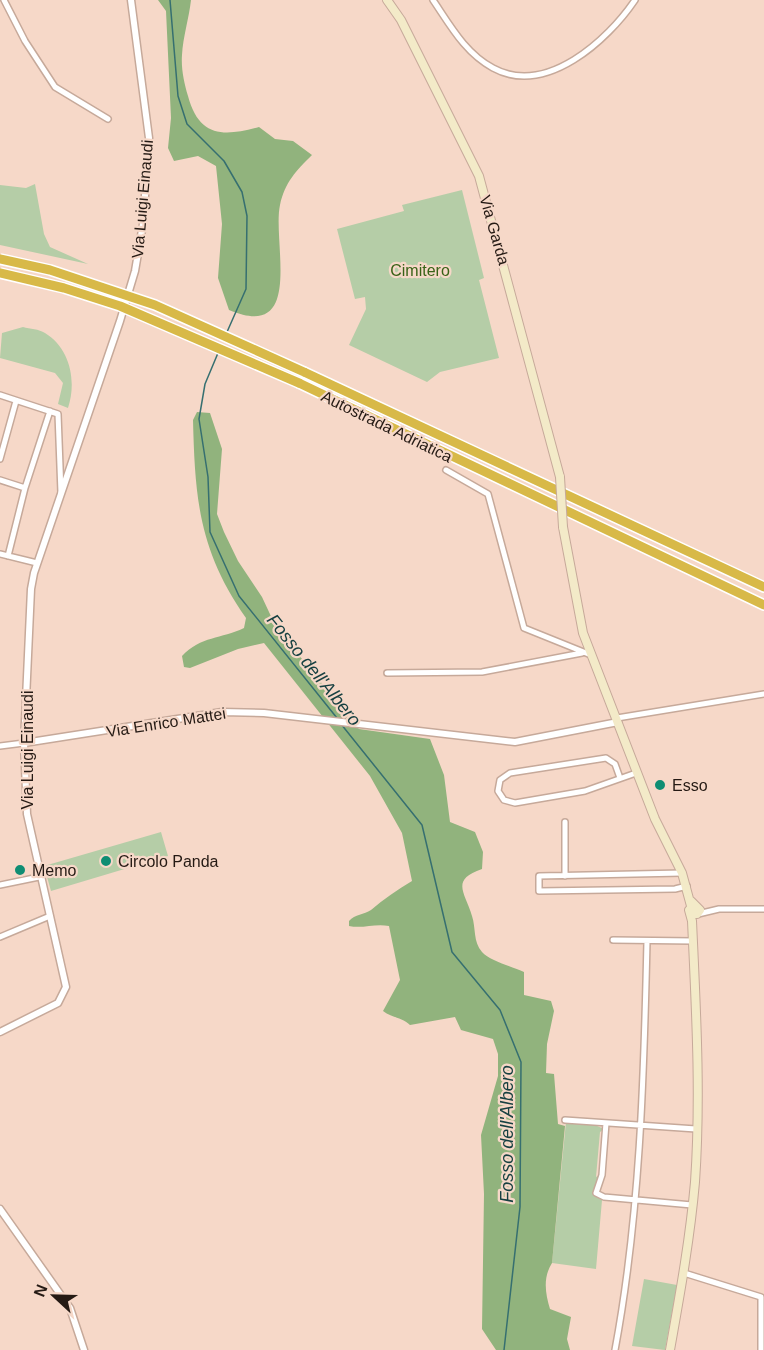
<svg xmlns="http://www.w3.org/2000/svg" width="764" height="1350" viewBox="0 0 764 1350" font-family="Helvetica,sans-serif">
<rect width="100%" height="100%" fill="#f6d8c8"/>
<path fill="#b5cda7" d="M35,184L44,234L50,247L88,264L0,245V185L26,188Z
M462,190L484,278L479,280L499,358L440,372L427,382L349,345L366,309L365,297L355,299L337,229L404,211L402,205Z
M23,327C30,329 39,329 45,333C70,348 77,381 68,408L58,404L63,383L55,373L0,358L2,333Z
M161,832L168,856L51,891L44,866Z
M566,1122L595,1125L604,1129L600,1132L596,1177L600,1175L594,1195L602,1200L596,1269L552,1263Z
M644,1279L677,1285L665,1350L632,1346Z"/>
<path fill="#91b37d" d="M158,0H191C189,18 183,37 182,55C181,68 184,83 188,96C199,137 223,137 259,127L275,139L293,141L312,155C296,171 285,182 280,205C272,242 305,342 229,310L218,278L222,224L216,166L198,156L174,161L168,148L171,118L166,11Z
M197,412L210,413L222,449L217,514L224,532L238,561L262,597L276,627L359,729L430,739L444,775L450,822L475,832L483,852L482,869C450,880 465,892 472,916C476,928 473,942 482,952C490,961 513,967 524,972V995L551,1001L554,1011L547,1044L546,1073L554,1074L558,1124L565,1126L552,1263C543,1277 545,1293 550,1309L571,1317L567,1339L570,1350H496L482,1329L484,1194L481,1135L498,1076V1054L493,1039L461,1030L455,1017L410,1025C402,1017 392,1018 383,1011L400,980L389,926C375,923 363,929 349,926V921C355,914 364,915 371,910C384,899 397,890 412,881L402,833L370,776L264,643L238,649L190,668L184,667L182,656C201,636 221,639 244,628L246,618C199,551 195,499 193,420Z"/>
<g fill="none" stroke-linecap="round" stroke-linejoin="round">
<path stroke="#366f70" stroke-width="1.5" d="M170,0L178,96L187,124L224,161L242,192L247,216L246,289L227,332
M218,353L205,384L199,419L208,477L210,532L239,596L337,718
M341,724L422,825L452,952L500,1010L521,1062L520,1207L504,1350"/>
<g stroke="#c6a99a" stroke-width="8">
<path id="minor" d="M4,0L25,41L55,87L108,119
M433,0C450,25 465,53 493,68C546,97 608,40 635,0
M0,395L58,414L61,493
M0,459L16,401
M446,470L488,494L524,628L591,655
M0,480L25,488
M0,554L37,563
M8,556L25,488L50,411
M387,673L482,672L582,653
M617,718L764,694
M0,746L24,743
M620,778L615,764L606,758L510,773L500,780L498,791L504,800L515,803L585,791L636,773
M565,822V876
M682,873L539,876V891L675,889L687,886
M0,885L39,877
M698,914L719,909H764
M0,937L50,916
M613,940L693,941
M565,1120L696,1129
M606,1123L602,1175L596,1193L604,1197L692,1205
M684,1273L761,1297V1350
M615,1350C640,1216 644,1077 647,941"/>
</g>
<g stroke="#c6a99a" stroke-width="9">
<path id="tertiary" d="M24,743L222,712L264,713L515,742L618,722
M0,1032L58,1003L66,987L27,814L24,743L31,589L34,573L120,321L135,271L143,224L149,138L131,0
M0,1209L70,1308L84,1350"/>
</g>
<g stroke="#c6a99a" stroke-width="10">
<path id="secondary" d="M387,0L401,20L479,176L560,477
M563,527L583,633L655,819L682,873L691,906
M691,901L700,910L697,914L691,913
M670,1350C680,1294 690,1239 695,1182C701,1095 696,1009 692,921L689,910L694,905"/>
</g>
<g stroke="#fff" stroke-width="12">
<path id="motorway" d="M304,372L764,587
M299,383L764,605"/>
</g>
<use href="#minor" stroke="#fff" stroke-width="5"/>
<use href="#tertiary" stroke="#fff" stroke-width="6"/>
<use href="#secondary" stroke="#f3eac8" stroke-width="8"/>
<use href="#motorway" stroke="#d8b948" stroke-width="9"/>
<g stroke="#c6a99a" stroke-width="10" stroke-linecap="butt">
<path id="secondary-bridge" d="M560,477L563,527"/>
</g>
<g stroke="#fff" stroke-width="12" stroke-linecap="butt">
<path id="motorway-bridge" d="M0,259L50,270L155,305L304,372
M0,273L64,288L120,306L299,383"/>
</g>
<use href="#secondary-bridge" stroke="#f3eac8" stroke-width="8"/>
<use href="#motorway-bridge" stroke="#d8b948" stroke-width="9"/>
</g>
<g fill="#0f8d73" stroke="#f6d8c8" stroke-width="2">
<circle cx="660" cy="785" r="6"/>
<circle cx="106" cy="861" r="6"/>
<circle cx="20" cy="870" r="6"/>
</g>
<g text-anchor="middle" stroke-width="4.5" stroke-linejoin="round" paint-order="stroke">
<g font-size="16" fill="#251a14" stroke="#f6d8c8">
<text transform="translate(142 199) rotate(-85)" y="6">Via Luigi Einaudi</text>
<text transform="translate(495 230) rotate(74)" y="6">Via Garda</text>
<text transform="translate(387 426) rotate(26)" y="6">Autostrada Adriatica</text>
<text transform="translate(166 722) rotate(-9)" y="6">Via Enrico Mattei</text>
<text transform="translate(27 750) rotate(-90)" y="6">Via Luigi Einaudi</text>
</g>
<g font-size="16" fill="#396217" stroke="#f6d8c8">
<text x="420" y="276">Cimitero</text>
</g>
<g font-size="16" fill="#251a14" stroke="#f6d8c8" text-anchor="start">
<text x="672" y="791">Esso</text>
<text x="118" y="867">Circolo Panda</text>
<text x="32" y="876">Memo</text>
</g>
<g font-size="18" font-style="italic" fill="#174041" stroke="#f6d8c8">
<text transform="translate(314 670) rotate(51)" y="6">Fosso dell'Albero</text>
<text transform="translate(507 1134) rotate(-90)" y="6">Fosso dell'Albero</text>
</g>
</g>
<g transform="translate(54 1296) rotate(292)" stroke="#f6d8c8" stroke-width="4.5" paint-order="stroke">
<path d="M0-4.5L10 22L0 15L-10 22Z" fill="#251a14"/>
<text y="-9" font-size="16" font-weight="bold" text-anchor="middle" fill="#251a14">N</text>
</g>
</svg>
